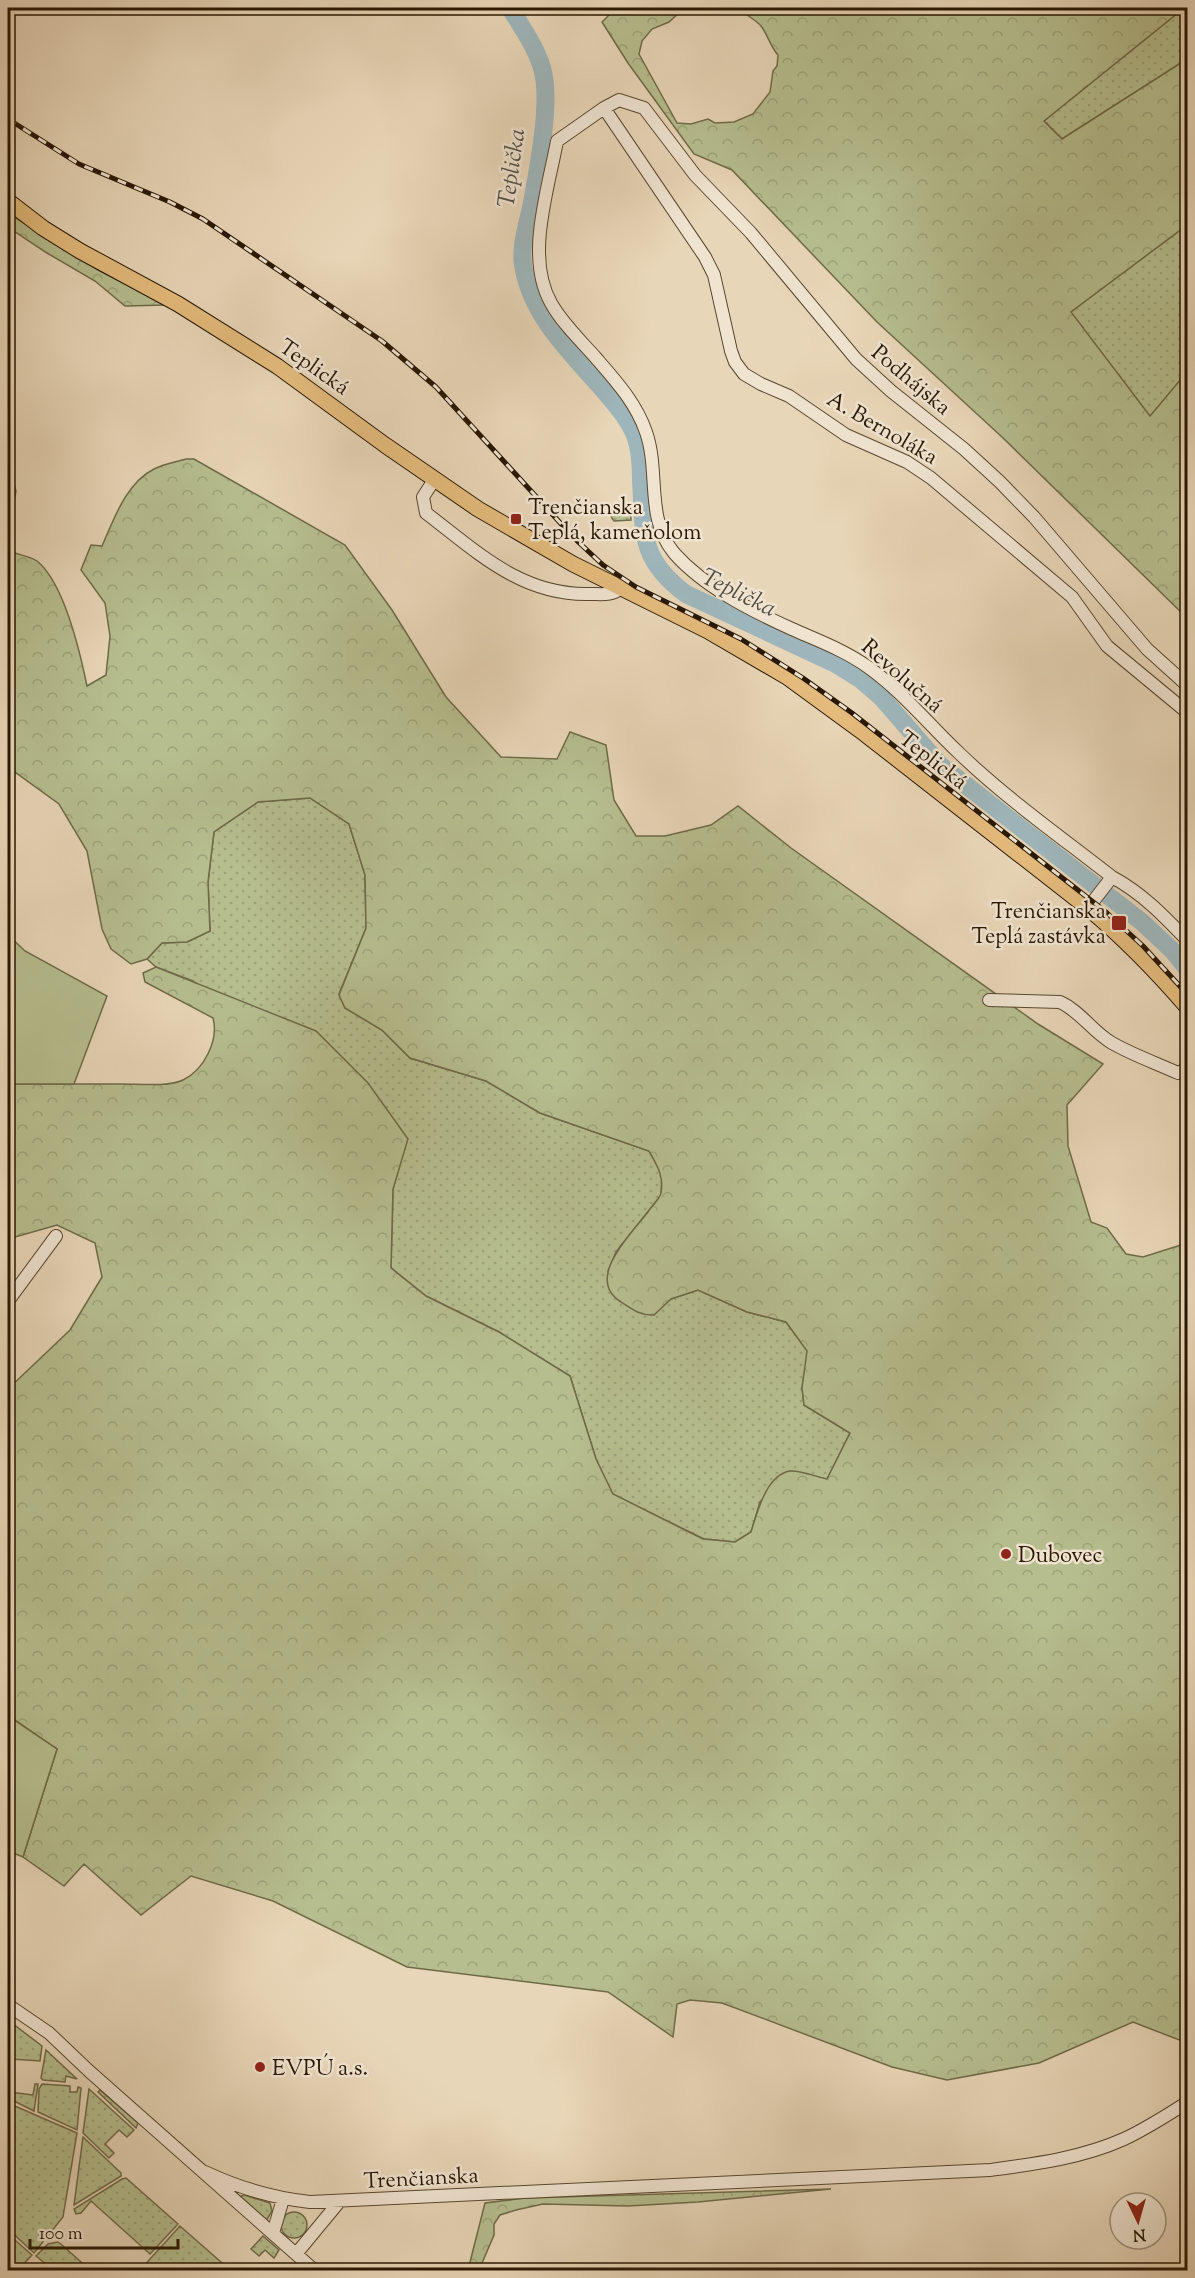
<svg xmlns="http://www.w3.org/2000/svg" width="1195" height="2278" viewBox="0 0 1195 2278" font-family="'Sorts Mill Goudy',serif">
<defs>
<pattern id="grass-dots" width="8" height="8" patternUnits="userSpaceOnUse" patternTransform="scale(1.5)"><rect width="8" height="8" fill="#b6be8f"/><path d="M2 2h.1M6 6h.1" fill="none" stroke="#9ca37a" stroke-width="1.8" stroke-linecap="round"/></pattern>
<pattern id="forest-crowns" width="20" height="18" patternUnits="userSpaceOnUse" patternTransform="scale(1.5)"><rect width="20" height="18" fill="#b6be8f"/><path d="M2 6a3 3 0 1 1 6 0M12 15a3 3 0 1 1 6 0" fill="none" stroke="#9ca37a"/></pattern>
</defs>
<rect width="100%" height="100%" fill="#e8d6b8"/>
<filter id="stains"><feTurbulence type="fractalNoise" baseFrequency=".00333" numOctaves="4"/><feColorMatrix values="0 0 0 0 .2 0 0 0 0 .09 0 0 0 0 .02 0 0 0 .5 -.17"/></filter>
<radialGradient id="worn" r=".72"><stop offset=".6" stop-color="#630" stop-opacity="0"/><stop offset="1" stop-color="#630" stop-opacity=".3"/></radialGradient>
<path fill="url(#grass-dots)" stroke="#6f6a48" stroke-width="1.5" d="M1184,8H1187V59L1062,139L1044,121Z
M1187,225V372L1150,417L1070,312Z
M630,504L631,520L614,521C610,516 608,511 611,505Z
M310,798L349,824L365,875L366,928L339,994L345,1008L382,1030L410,1058L486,1081L540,1113L649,1151L662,1174L661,1195L616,1252L608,1271L671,1299L698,1290L747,1312L786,1322L808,1351L802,1388L804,1405L850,1433L827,1479L791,1471L760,1502L751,1532L735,1542L704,1539L612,1494L596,1459L570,1376L499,1332L426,1296L391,1268L393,1189L407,1140L193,981L156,967L147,959L162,943L187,942L210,931L208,882L214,832L258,802Z
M8,2020L42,2046L40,2061L11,2059L9,2092L33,2095L35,2084H38L34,2111L8,2098Z
M46,2050L77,2079L66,2076L65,2082L43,2080L41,2078Z
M42,2084L70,2086V2092H77L78,2087L81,2088L77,2130L38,2112L39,2089Z
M89,2089L134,2130L127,2137L119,2130L105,2144L114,2153L109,2158L83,2133Z
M100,2090L138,2123L136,2128L98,2092Z
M8,2103L77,2133L63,2217L34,2253L8,2229Z
M83,2137L121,2173V2176L74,2205Z
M126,2178L178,2224L150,2254L91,2201L81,2213L76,2214L74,2209L122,2179Z
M244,2195L270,2203L272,2211L266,2221L239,2197Z
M281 2225a13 13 0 1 1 26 0a13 13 0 1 1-26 0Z
M180,2226L230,2270H140Z
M8,2234L32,2255L18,2270H8Z
M263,2236L279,2250L274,2258L265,2250L259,2256L251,2249Z
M58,2242L62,2245L90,2270H53L36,2256L48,2244Z"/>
<path fill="url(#forest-crowns)" stroke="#6f6a48" stroke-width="1.5" d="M616,8H684L669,22L652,29L642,41L639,54L677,123L691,124L708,119L715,123L734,122L753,114L770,92L773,71L777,66L778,55C770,46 768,35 761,26C755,19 745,15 739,8H1184L1044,121L1062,139L1187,59V225L1071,312L1150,416L1187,372V618L1002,437L877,322L732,170L694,154L628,63L602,22Z
M8,211L14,217L98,270L167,305L125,306L95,281L47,253L8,227Z
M186,459H194L222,475L345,545L392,610L446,697L501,757L557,759L570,732L606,745L614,800L636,836H665L711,825L738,806L791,848L1038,1024L1103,1064L1067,1105L1068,1146L1091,1222L1107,1228L1126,1254L1143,1257L1187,1243V2043L1133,2022L1039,2063L947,2080L892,2067L722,2003L690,2000L677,2004L673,2037L608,1992L407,1967L273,1901L191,1876L141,1915L84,1864L64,1886L23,1857L57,1749L8,1715V1389L70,1330L102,1277L95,1243L57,1225L8,1239V1084C46,1084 85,1084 123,1084C139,1084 169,1087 183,1080C204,1070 219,1040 213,1018L145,982L143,973L156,967L316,1031L368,1083L408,1139L393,1189L391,1268L426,1296L499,1332L570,1376L596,1459L613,1494L703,1539L735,1542L751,1532C757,1513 766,1475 790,1471C800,1470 817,1477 827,1479L850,1433L804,1405L802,1388L807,1351L786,1322L747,1312L698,1290L671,1299L654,1315C641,1316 633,1310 621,1302C584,1279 631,1234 648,1212C652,1206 660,1199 661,1193C664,1176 657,1165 649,1151L540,1113L486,1081L410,1058L382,1030L345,1008L339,995L366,928L365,875L349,824L310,798L258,802L214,832L208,882L210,931L187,942L162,943L147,959L131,964L111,949L102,929L87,851L59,804L8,767V461L16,491L8,537L15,553C21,555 31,557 37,561C64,583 80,652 87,686L106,675L110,636L105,603L81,570L91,545L102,546C114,519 126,483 154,469C164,464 176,462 186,459Z
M831,2189L698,2202L628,2206L543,2204L516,2210L500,2215L494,2224V2235L479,2270H468L485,2203L525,2198Z"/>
<path fill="#b6be8f" stroke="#6f6a48" stroke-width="1.5" d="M8,935L25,951L107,996L74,1084H8Z
M8,1716L57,1749L23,1857L8,1851Z"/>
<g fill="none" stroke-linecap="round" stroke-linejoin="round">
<path stroke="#9eb6bb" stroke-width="18" d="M510,8C521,26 536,47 542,68C552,101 538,168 532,203C528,223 520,245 523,265C531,317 573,355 606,393C617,406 630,421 636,438C640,451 641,465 641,479C644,533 639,559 686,594L836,664L860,679L882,698L940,765L1142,922L1173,951L1188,970"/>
<g stroke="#58472f" stroke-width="14">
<path id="minor" d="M604,108L705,257L714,275L731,351L735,362L744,374L761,384L789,396L846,435L907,462L931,478L1072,597L1107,646L1188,713
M434,480L423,497L426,513C477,552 522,596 590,594C602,594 612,596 621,588
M1188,686L1147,649L1034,517L1000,482L964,449L891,391L856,359L751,233L695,175L644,108L619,100L604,108L557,141C548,191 525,257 551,303C562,323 581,341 596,358C616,381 636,403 646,432C660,472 645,518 674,553C704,587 752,611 792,629C819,641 844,650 868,667C903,692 929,725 960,754C1007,799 1061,837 1112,877C1142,893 1164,916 1188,941
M1088,908L1112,877
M989,1000L1060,1002C1080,1011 1093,1032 1112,1043C1133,1055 1156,1063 1178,1073L1188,1068
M8,1301L56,1236
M8,2005L49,2033L89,2071L314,2270
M205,2172C239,2188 273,2198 310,2202L990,2170C1035,2164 1082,2158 1124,2139C1146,2129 1167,2115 1188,2102
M273,2233L283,2199
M296,2254L339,2202"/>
</g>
<g stroke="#281701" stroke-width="17">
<path id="major" d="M8,201L43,228L80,251L178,304L277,366L385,445L478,509L573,564L708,631L787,677L865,734L1088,908C1125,939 1157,972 1188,1008"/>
</g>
<use href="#minor" stroke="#f0e4d1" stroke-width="12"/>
<use href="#major" stroke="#e4bb7c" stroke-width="15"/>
<g stroke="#281701" stroke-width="5">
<path id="rail" d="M8,119L79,164L170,202L203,219L382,341L436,387L574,538L603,565L636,587L741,639L803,678L852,713L1106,912L1143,946L1188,995"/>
</g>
<use href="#rail" stroke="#f0e4d1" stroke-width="3" stroke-dasharray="9" stroke-linecap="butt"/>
</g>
<g fill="#8f2418" stroke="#f0e4d1" stroke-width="2">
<rect x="510" y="513" width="12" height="12" rx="3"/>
<rect x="1111" y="915" width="16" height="16" rx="3"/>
<circle cx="1006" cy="1554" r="6"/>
<circle cx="260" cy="2067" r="6"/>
</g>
<g text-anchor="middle" stroke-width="5" stroke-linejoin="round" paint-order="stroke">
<g font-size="22" fill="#281701" stroke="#f0e4d1">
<text transform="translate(315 366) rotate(35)" y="8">Teplická</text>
<text transform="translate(912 379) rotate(40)" y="8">Podhájska</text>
<text transform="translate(883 427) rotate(30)" y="8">A. Bernoláka</text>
<text transform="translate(903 675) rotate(41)" y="8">Revolučná</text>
<text transform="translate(934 759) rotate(38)" y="8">Teplická</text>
<text transform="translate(421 2177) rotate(-3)" y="8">Trenčianska</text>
</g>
<g font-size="22" fill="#281701" stroke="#f0e4d1" text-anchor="start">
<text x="528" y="514">Trenčianska<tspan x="528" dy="25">Teplá, kameňolom</tspan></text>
<text x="1106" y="918" text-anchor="end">Trenčianska<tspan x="1106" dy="25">Teplá zastávka</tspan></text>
<text x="1018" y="1562">Dubovec</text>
<text x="272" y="2075">EVPÚ a.s.</text>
</g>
<g font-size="24" font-style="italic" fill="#514f42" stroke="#f0e4d1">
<text transform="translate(511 168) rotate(-82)" y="8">Teplička</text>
<text transform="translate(739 592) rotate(26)" y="8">Teplička</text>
</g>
</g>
<rect width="1195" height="2278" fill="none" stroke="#e8d6b8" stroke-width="30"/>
<rect x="9" y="9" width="1177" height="2260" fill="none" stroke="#281701" stroke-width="3"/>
<rect x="15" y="15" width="1165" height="2248" fill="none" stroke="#281701" stroke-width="1.5"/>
<g transform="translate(1138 2221) rotate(175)"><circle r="28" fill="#f0e4d1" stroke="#a0927e" stroke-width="1.5"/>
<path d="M0-4.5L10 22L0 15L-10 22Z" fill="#8f2418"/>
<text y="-9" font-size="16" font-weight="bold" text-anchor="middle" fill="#281701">N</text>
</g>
<path d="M30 2239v9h148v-9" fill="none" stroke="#281701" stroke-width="3"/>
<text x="39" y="2239" font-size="18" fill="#281701" stroke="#f0e4d1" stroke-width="4.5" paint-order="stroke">100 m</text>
<rect width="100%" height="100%" filter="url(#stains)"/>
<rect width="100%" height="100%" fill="url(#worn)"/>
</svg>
